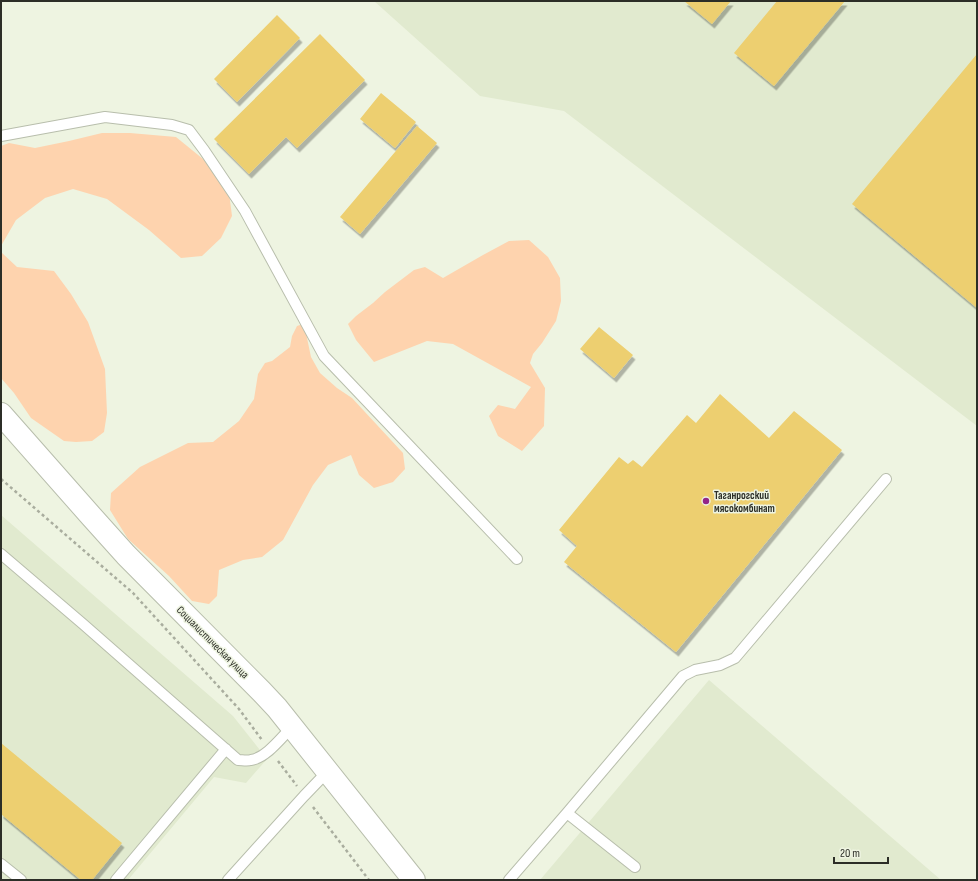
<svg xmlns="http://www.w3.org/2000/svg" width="978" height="881" viewBox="0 0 978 881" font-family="'Sofia Sans Condensed',sans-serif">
<defs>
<filter id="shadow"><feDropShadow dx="2.5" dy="4.5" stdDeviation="0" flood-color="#0004"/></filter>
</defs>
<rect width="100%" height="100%" fill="#eef4e1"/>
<path fill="#e1eacf" d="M374,1H977V426L564,111L480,96Z
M1,515L233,716L267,759L246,783L214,777L128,880H1Z
M709,680L941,880H540Z"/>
<path fill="#fed3ae" d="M102,133H130L176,137L203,159L228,185L232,216L221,238L202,256L181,258L149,230L107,199L73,189L45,198L16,220L1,246V146L9,143L35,148L69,141Z
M529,240L548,257L560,278L561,301L556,321L542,343L533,354L530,363L545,388L544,426L522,451L498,436L489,416L498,405L515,409L531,387L453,344L427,341L374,362L356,340L348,324L356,316L373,303L385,292L414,270L425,267L443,278L483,255L509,241Z
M1,252L17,267L54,271L71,294L88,322L105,369L107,413L104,432L92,441L76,442L64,441L31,418L14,393L1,378Z
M306,323L307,338L311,357L320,373L337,388L352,398L403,453L405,469L393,482L374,488L359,475L351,455L328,465L313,485L283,540L262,557L243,560L219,570L217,596L209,604L192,601L169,576L128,539L110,510L111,493L140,467L188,443L213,442L239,421L254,399L258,374L265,363L272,361L290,347L292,336L297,326Z"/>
<path fill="#edcf70" filter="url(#shadow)" d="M684,1H731L712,24Z
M777,1H845L774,86L734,53Z
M277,15L300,38L237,102L214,79Z
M320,34L365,80L297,148L286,137L249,174L214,139Z
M977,54V308L852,204Z
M381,93L416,122L395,148L360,119Z
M417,126L437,143L360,234L340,217Z
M599,327L633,355L614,378L580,349Z
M720,394L769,438L794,411L842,450L676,652L564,562L577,546L559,530L619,457L628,464L633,460L642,467L687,415L696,423Z
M1,743L122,843L92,880H81L1,814Z"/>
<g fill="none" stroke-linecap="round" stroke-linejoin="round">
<g stroke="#b8beac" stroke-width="12">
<path id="service" d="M1,136L105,117L172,125L189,130L204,150L245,211L324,356L517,559
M1,554L83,624L238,760C242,760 247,761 251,760C266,758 281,738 292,727
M567,813L635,867
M1,864L21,880
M116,880L226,749
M228,880L304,796L328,771
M509,880L567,813L683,676L695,670L720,665L735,658L886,479"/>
</g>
<g stroke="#b8beac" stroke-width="24">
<path id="tertiary" d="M1,414L91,516L126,555L262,692L277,708L414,880"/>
</g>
<path stroke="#a9ad9e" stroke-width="2.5" stroke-dasharray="3 3" stroke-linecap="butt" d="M1,479L133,593L239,709L262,740
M278,761L297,786
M313,807L369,880"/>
<use href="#service" stroke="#fff" stroke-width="10"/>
<use href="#tertiary" stroke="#fff" stroke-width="22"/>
</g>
<circle fill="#932688" stroke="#eef4e1" stroke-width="1.5" cx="706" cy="501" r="4"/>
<g text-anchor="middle" stroke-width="3" stroke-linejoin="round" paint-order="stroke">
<g font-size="11" font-weight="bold" fill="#2c2e27" stroke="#eef4e1" text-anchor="start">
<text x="714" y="499">Таганрогский<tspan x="714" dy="13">мясокомбинат</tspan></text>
</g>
<g font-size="11" fill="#2c2e27" stroke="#eef4e1">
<text transform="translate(213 642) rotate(45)" y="4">Социалистическая улица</text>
</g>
</g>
<rect width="978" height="881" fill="none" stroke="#2c2e27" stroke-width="4"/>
<path d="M834 857v6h54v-6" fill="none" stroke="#2c2e27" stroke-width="2"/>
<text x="840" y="857" font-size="12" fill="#2c2e27" stroke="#eef4e1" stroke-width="3" paint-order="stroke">20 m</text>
</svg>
